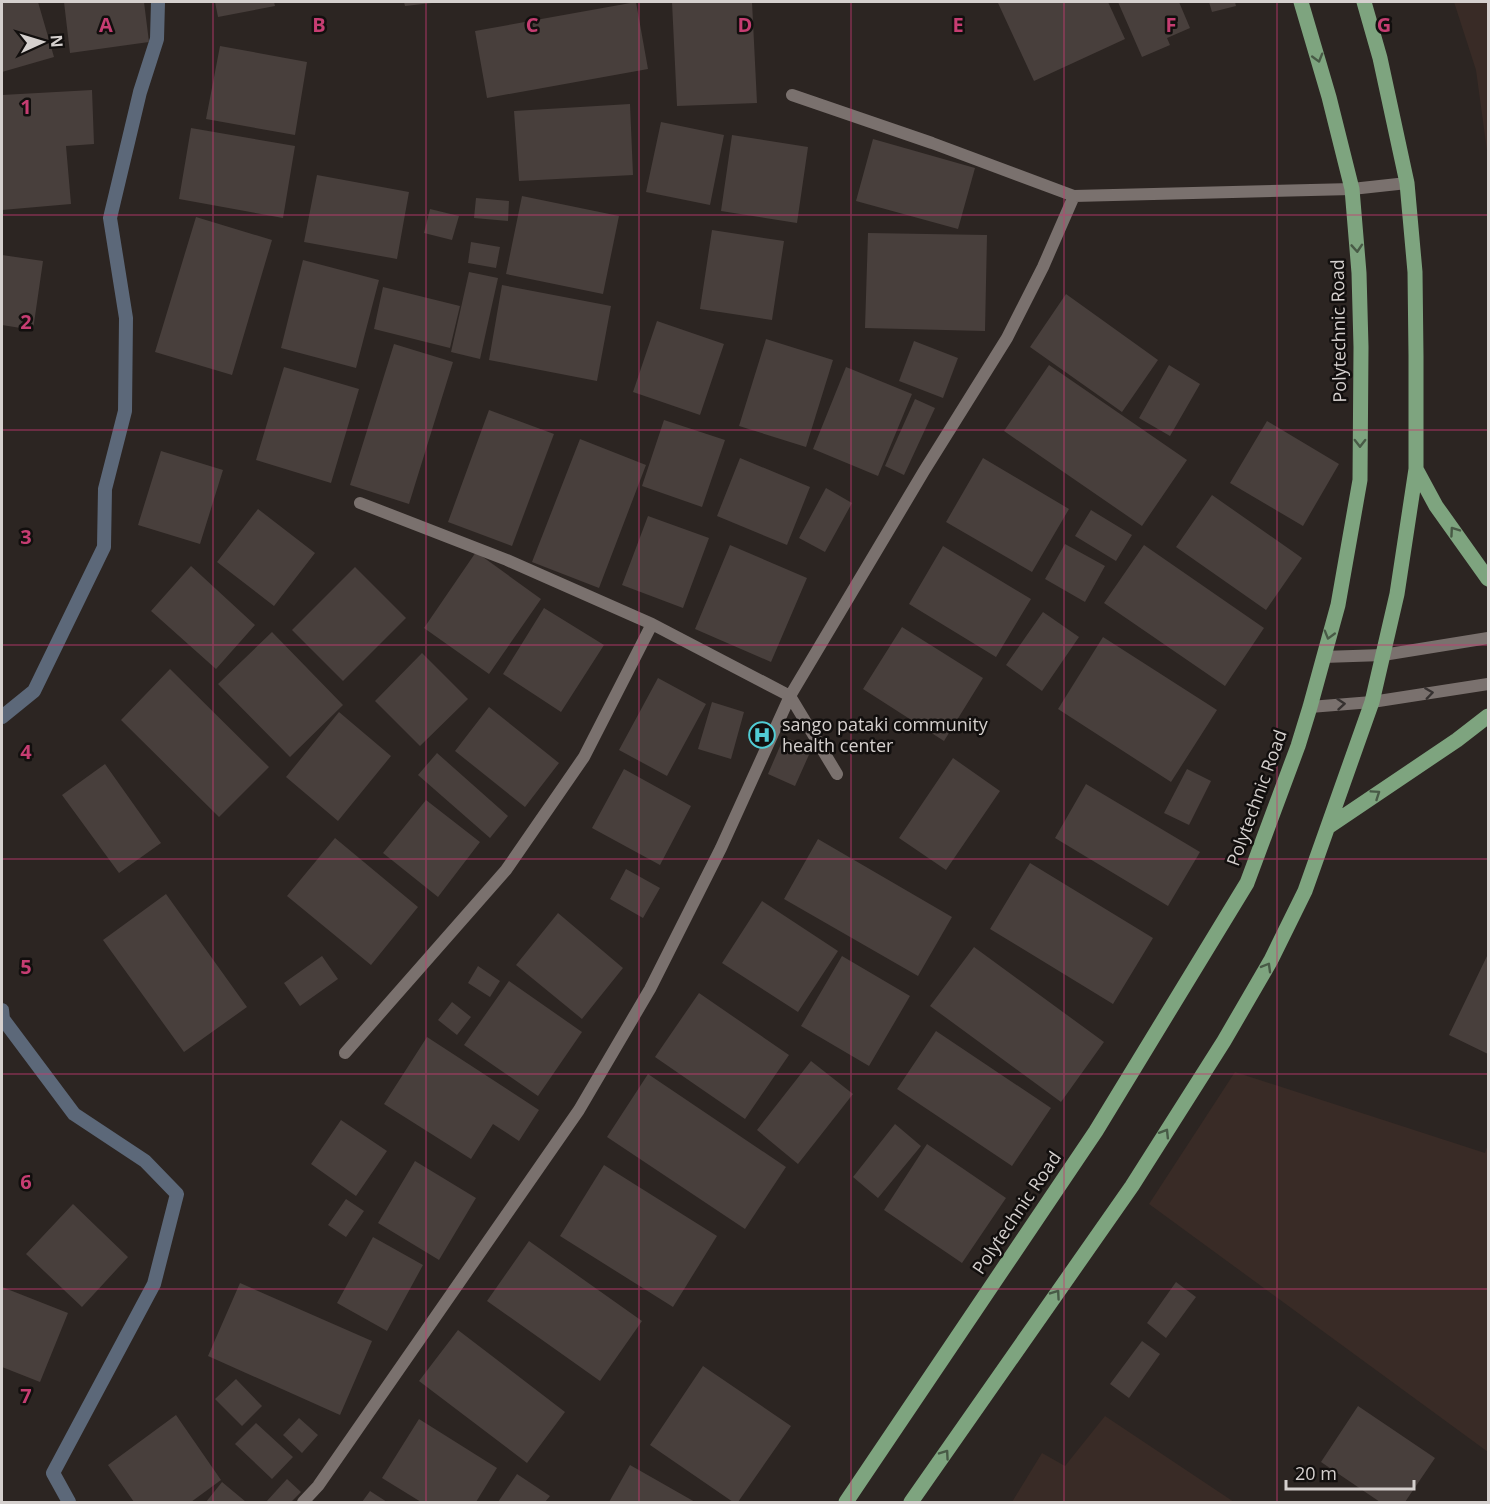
<svg xmlns="http://www.w3.org/2000/svg" width="1490" height="1504" viewBox="0 0 1490 1504" font-family="'Open Sans',sans-serif">
<rect width="100%" height="100%" fill="#2c2522"/>
<path fill="#392b26" d="M1454,2H1488V158L1476,70Z
M1235,1072L1485,1153L1488,1144V1452L1149,1204Z
M1105,1416L1234,1502H1012L1042,1453L1065,1466Z"/>
<g fill="none" stroke-linecap="round" stroke-linejoin="round">
<path stroke="#5c6879" stroke-width="14" d="M2,717L34,691L104,547L105,489L125,411L126,318L110,218L140,92L157,39L158,2
M2,1010L3,1019L74,1114L145,1161L177,1194L154,1284L53,1473L69,1502"/>
</g>
<path fill="#483f3c" d="M2,2H38L54,57L2,72Z
M64,2H144L149,42L70,53Z
M215,2H274L275,6L218,17Z
M404,2H432V3L405,6Z
M636,2L648,69L487,98L475,31Z
M672,2H752L757,103L677,106Z
M1002,2H1108L1125,39L1034,81L998,3Z
M1118,2H1179L1190,28L1167,38L1170,45L1142,57Z
M1209,2H1235L1236,6L1212,12Z
M220,46L307,62L295,135L206,119Z
M92,90L94,144L66,146L71,204L2,210V95Z
M630,104L633,175L519,181L514,111Z
M661,122L724,135L710,205L646,192Z
M191,128L295,146L283,218L179,199Z
M732,135L808,147L797,223L721,211Z
M873,139L975,168L958,229L856,201Z
M317,175L409,192L397,259L304,242Z
M522,196L619,216L603,294L506,274Z
M476,198L509,201L508,221L474,218Z
M430,209L459,216L452,240L424,233Z
M196,217L272,240L232,375L155,352Z
M712,230L784,241L772,320L700,309Z
M868,233L987,235L985,331L865,328Z
M471,242L500,247L496,268L468,263Z
M2,255L43,261L33,330L2,325Z
M303,260L379,280L356,368L281,348Z
M469,272L498,278L480,359L451,352Z
M502,285L611,306L597,381L489,360Z
M383,287L460,306L450,348L374,329Z
M1066,294L1158,360L1122,412L1030,347Z
M657,321L724,344L700,415L633,392Z
M766,339L833,360L806,447L739,426Z
M914,341L958,358L943,398L899,381Z
M394,344L453,362L409,504L350,485Z
M1049,365L1187,460L1142,526L1004,431Z
M1169,365L1200,384L1170,436L1139,418Z
M284,367L359,389L331,483L256,460Z
M846,367L912,394L878,476L813,449Z
M915,399L935,408L904,475L885,466Z
M489,410L554,434L512,546L448,522Z
M664,420L725,440L702,507L642,486Z
M1267,421L1339,464L1303,526L1230,483Z
M580,439L646,465L599,588L532,562Z
M161,451L223,470L200,544L138,525Z
M740,458L810,487L787,545L717,516Z
M983,458L1069,509L1032,572L946,522Z
M826,488L852,503L825,552L799,538Z
M1212,495L1302,558L1266,610L1176,547Z
M258,509L315,553L274,606L217,562Z
M1091,510L1132,535L1116,561L1075,536Z
M648,516L709,538L683,608L622,585Z
M1065,544L1105,566L1085,602L1045,579Z
M730,545L807,578L771,662L695,629Z
M1144,545L1264,628L1225,686L1104,603Z
M943,546L1031,599L996,657L909,604Z
M476,552L541,599L489,674L424,628Z
M191,566L255,625L216,669L151,611Z
M355,567L406,618L343,681L292,630Z
M544,608L604,645L561,712L503,674Z
M1043,612L1079,637L1042,691L1006,665Z
M902,627L983,678L944,741L863,689Z
M272,632L343,705L290,757L218,684Z
M1103,637L1217,710L1171,782L1058,709Z
M422,653L468,699L420,746L375,701Z
M170,669L269,767L219,817L121,720Z
M658,678L706,704L667,776L619,750Z
M712,702L744,712L731,759L698,749Z
M489,707L559,763L525,807L455,751Z
M339,712L391,756L338,821L286,777Z
M784,737L812,748L795,786L768,774Z
M437,753L508,816L490,838L418,775Z
M953,758L1000,791L946,870L899,838Z
M105,764L161,843L119,873L62,795Z
M624,769L691,806L660,865L592,828Z
M1187,769L1211,781L1189,825L1164,813Z
M1086,784L1200,852L1168,906L1055,838Z
M426,800L480,842L438,897L383,853Z
M335,838L418,907L371,965L287,896Z
M818,839L952,917L918,976L784,899Z
M1030,863L1153,938L1113,1004L990,929Z
M626,869L660,888L643,918L610,899Z
M166,894L247,1007L184,1052L103,940Z
M762,901L838,951L798,1012L722,963Z
M558,913L623,968L582,1019L516,965Z
M974,947L1104,1042L1061,1102L930,1006Z
M1488,954V1054L1449,1035Z
M322,956L338,979L300,1006L284,983Z
M842,956L910,996L869,1066L801,1026Z
M478,966L500,981L490,997L468,983Z
M509,981L582,1032L538,1096L464,1045Z
M699,993L789,1055L745,1119L655,1057Z
M452,1002L471,1017L457,1035L438,1020Z
M936,1031L1051,1108L1012,1166L897,1089Z
M427,1037L539,1110L519,1141L493,1124L471,1159L384,1104Z
M811,1061L853,1094L798,1164L757,1130Z
M648,1074L786,1167L745,1229L607,1137Z
M341,1120L387,1151L356,1196L311,1164Z
M895,1124L921,1146L878,1198L853,1177Z
M927,1144L1006,1198L962,1263L884,1210Z
M415,1161L476,1198L439,1260L378,1223Z
M604,1165L717,1236L673,1307L560,1236Z
M346,1199L364,1211L346,1237L328,1225Z
M73,1204L128,1257L82,1307L26,1254Z
M373,1237L423,1265L387,1331L337,1303Z
M529,1241L642,1321L600,1381L487,1301Z
M1176,1282L1196,1297L1166,1338L1147,1323Z
M240,1283L372,1341L340,1415L208,1356Z
M2,1287L68,1313L40,1382L2,1367Z
M458,1330L565,1412L527,1463L419,1381Z
M1142,1341L1160,1354L1129,1398L1110,1384Z
M703,1366L791,1426L738,1502H733L650,1445Z
M236,1379L262,1406L242,1426L215,1399Z
M1358,1406L1435,1458L1405,1502H1380L1321,1462Z
M176,1415L221,1480L191,1502H134L108,1465Z
M299,1418L318,1435L302,1453L283,1435Z
M419,1419L497,1468L476,1502H421L382,1478Z
M256,1423L293,1457L272,1479L235,1444Z
M630,1465L695,1502H609Z
M517,1474L550,1496L545,1502H498Z
M287,1479L301,1492L291,1502H266Z
M222,1482L246,1502H206Z
M370,1491L387,1502H362Z"/>
<g fill="none" stroke-linecap="round" stroke-linejoin="round">
<path stroke="#7a716e" stroke-width="12" d="M792,95L932,143L1074,196L1352,189L1407,183
M360,503L507,560L652,624L790,696L837,774
M1383,655L1488,638
M1372,702L1488,684
M345,1053L506,870L584,757L652,624
M303,1502L318,1486L579,1110L650,989L721,848L790,696L924,471L1007,338L1043,267L1074,196"/>
<path stroke="#7a716e" stroke-width="12" d="M1323,657L1383,655
M1310,707L1372,702"/>
<path stroke="#7ea47f" stroke-width="15" d="M1416,469L1436,506L1488,579
M1328,827L1457,740L1488,716
M846,1502L1096,1131L1247,883L1298,746L1310,707L1338,605L1360,480L1361,347L1359,273L1352,189L1329,97L1301,2
M911,1502L1132,1186L1224,1041L1271,960L1305,891L1372,702L1397,594L1416,469V356L1415,272L1407,183L1380,58L1364,2"/>
</g>
<defs><path id="oneway-chevron" d="M-2-3.5L2.5 0L-2 3.5" fill="none" stroke-width="1.6" stroke-linecap="round" stroke-linejoin="round" transform="scale(1.5)"/></defs>
<g stroke="#485a46">
<use href="#oneway-chevron" transform="translate(1318 58) rotate(74)"/>
<use href="#oneway-chevron" transform="translate(1357 248) rotate(86)"/>
<use href="#oneway-chevron" transform="translate(1360 443) rotate(90)"/>
<use href="#oneway-chevron" transform="translate(1454 531) rotate(-125)"/>
<use href="#oneway-chevron" transform="translate(1329 635) rotate(106)"/>
<use href="#oneway-chevron" transform="translate(1376 794) rotate(-34)"/>
<use href="#oneway-chevron" transform="translate(1267 967) rotate(-60)"/>
<use href="#oneway-chevron" transform="translate(1165 1133) rotate(-58)"/>
<use href="#oneway-chevron" transform="translate(1056 1294) rotate(-55)"/>
<use href="#oneway-chevron" transform="translate(945 1454) rotate(-55)"/>
</g>
<g stroke="#363130">
<use href="#oneway-chevron" transform="translate(1429 693) rotate(-8)"/>
<use href="#oneway-chevron" transform="translate(1341 704) rotate(-5)"/>
</g>
<path fill="none" stroke="#c63d72" stroke-width="1.5" stroke-opacity="0.55" d="M213,2V1502M426,2V1502M639,2V1502M851,2V1502M1064,2V1502M1277,2V1502M2,215H1488M2,430H1488M2,645H1488M2,859H1488M2,1074H1488M2,1289H1488"/>
<defs>
<g id="hospital-ring" transform="scale(1.35)"><circle r="9.5" fill="#120f0e" stroke="#51ccd4" stroke-width="1.5"/><path d="M-5-5h3v3.5h4V-5h3V5h-3V1.5h-4V5h-3Z" fill="#51ccd4"/></g>
</defs>
<g fill-rule="evenodd">
<use href="#hospital-ring" x="762" y="735"/>
</g>
<g text-anchor="middle" stroke-width="5" stroke-linejoin="round" paint-order="stroke">
<g font-size="18" fill="#d5d0ce" stroke="#120f0e">
<text transform="translate(1339 331) rotate(-91)" y="6">Polytechnic Road</text>
<text transform="translate(1257 798) rotate(-70)" y="6">Polytechnic Road</text>
<text transform="translate(1017 1213) rotate(-56)" y="6">Polytechnic Road</text>
</g>
<g font-size="18" fill="#d5d0ce" stroke="#120f0e" text-anchor="start">
<text x="782" y="731">sango pataki community<tspan x="782" dy="21">health center</tspan></text>
</g>
</g>
<g font-size="20" text-anchor="middle" font-weight="bold" fill="#c63d72" stroke="#120f0e" stroke-width="5" stroke-linejoin="round" paint-order="stroke">
<text x="106" y="32">A</text>
<text x="319" y="32">B</text>
<text x="532" y="32">C</text>
<text x="745" y="32">D</text>
<text x="958" y="32">E</text>
<text x="1171" y="32">F</text>
<text x="1384" y="32">G</text>
<text x="26" y="114">1</text>
<text x="26" y="329">2</text>
<text x="26" y="544">3</text>
<text x="26" y="759">4</text>
<text x="26" y="974">5</text>
<text x="26" y="1189">6</text>
<text x="26" y="1403">7</text>
</g>
<rect width="1490" height="1504" fill="none" stroke="#d5d0ce" stroke-width="6"/>
<g transform="translate(42 42) rotate(86)" stroke="#120f0e" stroke-width="4.5" paint-order="stroke">
<path d="M0-4.5L10 22L0 15L-10 22Z" fill="#d5d0ce"/>
<text y="-9" font-size="16" font-weight="bold" text-anchor="middle" fill="#d5d0ce">N</text>
</g>
<path d="M1286 1480v9h128v-9" fill="none" stroke="#d5d0ce" stroke-width="3"/>
<text x="1295" y="1480" font-size="18" fill="#d5d0ce" stroke="#120f0e" stroke-width="4.5" paint-order="stroke">20 m</text>
</svg>
